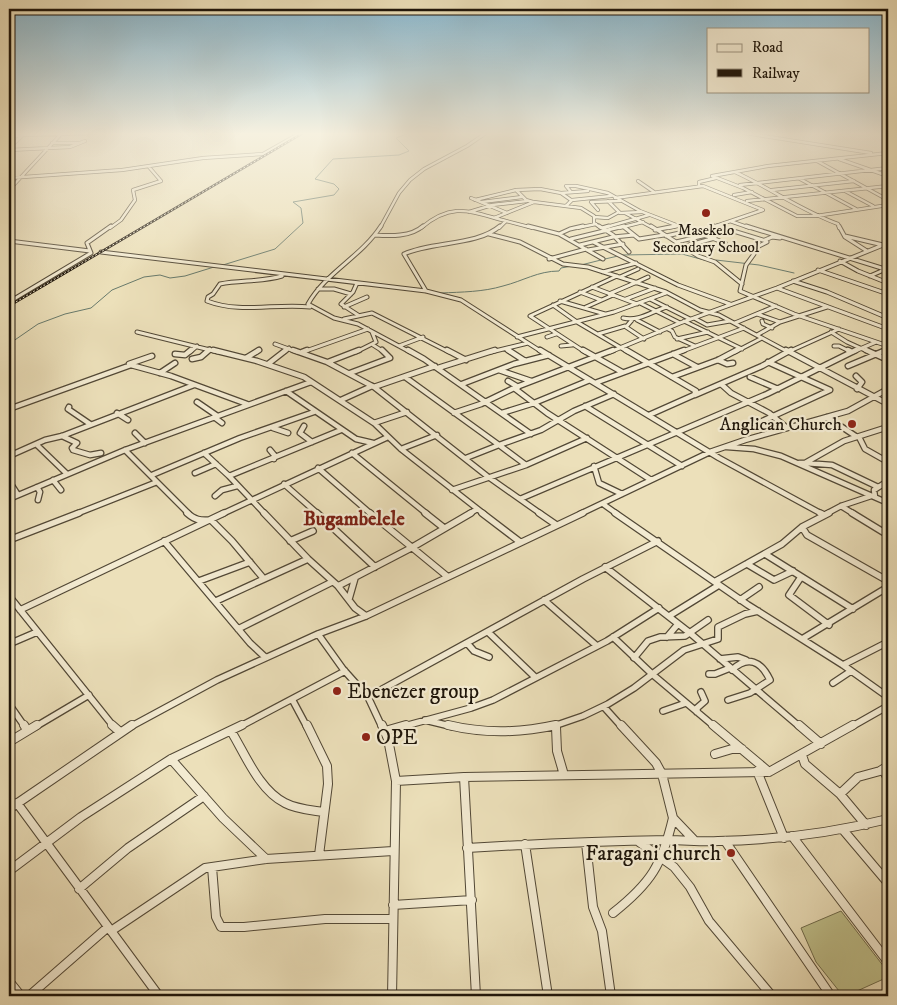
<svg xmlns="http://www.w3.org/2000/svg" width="897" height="1005" viewBox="0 0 897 1005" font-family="'IM FELL DW Pica',serif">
<rect width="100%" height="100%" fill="#ece0ba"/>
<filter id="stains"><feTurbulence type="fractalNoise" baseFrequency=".004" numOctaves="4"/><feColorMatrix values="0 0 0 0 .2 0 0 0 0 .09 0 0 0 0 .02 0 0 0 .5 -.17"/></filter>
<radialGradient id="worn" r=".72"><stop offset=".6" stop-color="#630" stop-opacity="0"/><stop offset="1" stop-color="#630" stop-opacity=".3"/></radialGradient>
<path fill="#bfc08b" stroke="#6e6a4a" d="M841,911L888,972V977L846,996H843L816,962L801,928Z"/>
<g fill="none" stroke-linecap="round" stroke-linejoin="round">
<path stroke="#687a6c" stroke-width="1" d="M622,255L682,254L704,260
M605,259L618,256
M716,260L759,265L794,273
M223,265L275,249L303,223L301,208L293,202L334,195L339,189L334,184L315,179L333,159L399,155L409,151L396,138L409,133
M581,265L601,260
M441,293C462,292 483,292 503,286C523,281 538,271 559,271L561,268L572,266
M9,344L38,324L65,314L91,308L112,290L144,277L160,275L170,278L185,276L214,267"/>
<g stroke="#524836" stroke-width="4">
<path id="minor-far4" d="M745,133L871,153
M22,135L93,133
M9,136H22
M52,143H79
M9,148L25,133
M9,150L70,147L85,141
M888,153L768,166L712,176L743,188L797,216H816L888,205
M839,159L888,176
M817,161L888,200
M735,172C770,188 802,211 838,224L839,228
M9,178L122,170L203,158L263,154L300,133
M800,179L856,209
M638,181L654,192
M740,185L888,168
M699,186V182L716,178
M9,190L62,133
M772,190L854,181
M845,191L873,206
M571,192L566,186H576L608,193L640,211L684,228
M734,195L752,192
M471,198L507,213
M615,198L703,186L763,210L710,228
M475,200L516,190
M571,200L561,193L588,191
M608,201L620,213L642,212
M747,201L888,186
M482,202L522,197
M533,202L526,200L516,190L540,189L561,193
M566,206L572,200L611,196
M598,210L591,202L620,201
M469,212L492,205L527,201
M625,213L653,228
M594,217L608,218L619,212
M494,218L534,202L581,208L594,216V223L601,228
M506,221L533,228
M730,221L750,228
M715,226L721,228
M110,228L121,220L135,200L133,190L161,181L149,167
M380,228L399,193L410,180L424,169L467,146L486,133
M421,228C453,201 471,212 506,221L499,228
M577,228L596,224
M603,228L649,215
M619,228L643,222
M668,228L678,226"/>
</g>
<g stroke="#524836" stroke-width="5">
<path id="minor-far3" d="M381,226C361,257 326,272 308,304L334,318L358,324L410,352
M528,226L559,234L603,259
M599,226L613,235L629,252
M651,226L698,256L715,262L742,284
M681,226L725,243
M717,226L766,241
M746,226L888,270
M839,226L845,237L867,251
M624,227L639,239L664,235
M602,228L609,226
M655,230L675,226
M697,232L714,226
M489,234L520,242L563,264L588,267L666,292L700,310L719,315L788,352
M559,234L570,229L583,226
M375,235C390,236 411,237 423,226
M666,236L693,230
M845,236L883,245
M780,238L772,237L765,240L767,242L753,249L754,254L746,265L740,291L794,314L888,346
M571,239L624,226
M9,241L90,251
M593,242L678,285L730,304
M676,242L707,235
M580,245L613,237L634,235
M682,247L715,238
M588,250L623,244
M101,252L426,291L461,300L542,352
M549,259L586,249
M840,261L858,271L888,283
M818,270L888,294
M603,272L636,263
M282,276C262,282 241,280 220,284L213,294L208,297L207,301C241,314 275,303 310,307
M870,276L886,269
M620,277L638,269
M793,281L827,292L888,318
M637,282L648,277
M357,283L353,292L341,304L358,315
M592,287L637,304
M777,288L888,329
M318,289H334L351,294
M426,291L404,254C433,241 477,246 500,226
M580,292L601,300
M609,294L637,282
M626,299L655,288
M650,299L690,319
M560,301L605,314
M9,302L91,253L87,243L111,226
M640,303L680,323
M553,305L577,322L628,352
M344,307L367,297
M586,307L613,295
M757,314L780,322
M623,318C639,322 652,311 667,307
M694,318L707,325L730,321
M344,319L372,313L449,352
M632,320L626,327L644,339
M637,320L660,332
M684,321L742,349
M762,321L763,324L772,328
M735,323L776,306
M668,329L672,331L675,337L695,346
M137,332L218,352
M831,332L847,342L869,352
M598,334L625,326
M757,335L780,322L827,307
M517,337L614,312L666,293
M547,337L556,334
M677,339L708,332
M275,344L297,352
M373,345L384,352
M399,346L423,337
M561,346L572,345
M834,346H839L851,352
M506,349L510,352
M190,352L197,346
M207,352L210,349
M257,352L259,350
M284,352L289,348
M303,352L368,329
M356,352L376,342L372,332
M491,352L528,343
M585,352L530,316L617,276
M610,352L680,323L777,288L888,243
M680,352L744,328
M735,352L762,338
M788,352L839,329
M853,352L876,342
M884,352L888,349"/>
</g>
<g stroke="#524836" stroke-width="7">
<path id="minor-far2" d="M213,350L257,361L304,377L374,423L401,449L484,514
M293,350L327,362L374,387L487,476L541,514
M408,350L424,359L531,434
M447,350L466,360
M508,350L525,361
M540,350L719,458L822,514
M583,350L622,372
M626,350L696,391L694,395L649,415
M786,350L888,404
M848,350L852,352
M866,350L888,360
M302,352L307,350
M175,354L185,355L191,350
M673,354L697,367
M246,358L259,350
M192,359L201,357L209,350
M718,360L727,364L733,363
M328,362L359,350
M768,362L830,390L758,423L771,432
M129,364L152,356
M268,364L286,350
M848,366L886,350
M438,368L495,350
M499,370L531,381
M160,373L175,363
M350,373L390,358L382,350
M856,376L862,382L857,389
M405,377L499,445
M672,377L718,360L737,350
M750,377L778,389
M508,381L518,387
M595,383L684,350
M462,384L514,364L549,355
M721,384L731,393L769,413L787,428
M374,387L435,366
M514,388L547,413L651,480
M286,391L356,439L373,443
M695,395L762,366L791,350
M341,400L372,386
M197,402L216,415
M585,406L682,466
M69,407L68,409L90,424
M9,409L131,365L171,376L247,404
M117,413L128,420
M454,413L481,404L514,388L613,350
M502,413L534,403L590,380
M214,417L222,423
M827,417L857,437
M374,423L407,412
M304,426L300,433L312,442
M273,428L288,433
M135,433L145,443
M62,436L77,443L72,448L73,450L90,455L101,453
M859,437L865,449L888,462
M37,445L67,474
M727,447L754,449L781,456L888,503
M401,449L437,435
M125,450L189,514
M270,450L275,456L274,459
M204,453L229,476
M352,453L427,514
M9,456L45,440L62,436L194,385
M466,458L499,445
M799,463H805L844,441L888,427
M805,463L832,465L878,487
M526,465L587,438
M594,466L599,483L622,494
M318,468L371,514
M195,473L216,464
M9,474L12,455
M152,475L240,438L314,412
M53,480L61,490
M9,481L18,495
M284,484L318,514
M37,487L40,492L38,500
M452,490L526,465L499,445L541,430L574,411L614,394
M215,496L222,490L237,486
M875,497L874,490L888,481
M9,499L125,450L311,382
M520,499L767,394L856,350
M603,504L617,514
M841,506L854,514
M76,514L157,482
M222,514L388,437
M265,514L229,476L341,430
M469,514L477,509
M580,514L710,452L745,440L848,411L888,389
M826,514L841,506L871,496"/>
</g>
<g stroke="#524836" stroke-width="8">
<path id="minor-far1" d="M187,513C195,520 200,521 211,520L232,541L264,579L308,559
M264,513L308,559L338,586L355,608L366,616
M317,513L375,567
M370,513L448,577
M425,513L444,528
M482,513L520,542
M539,513L555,524
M615,513L748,605L843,665L888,697
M820,513L824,515
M852,513L888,535
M802,527L807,535L888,581
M9,540L79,513
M164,541L250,643L265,657
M290,541L313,531
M765,554L853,609
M747,564L774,580L793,571
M605,567L690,633L800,727
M801,577L789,595L829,625
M199,581L250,562
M716,581L782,544L802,527L829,513
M338,586L411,548L471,513
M9,596L114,727
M349,599L355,578
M544,600L597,646
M740,600L759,587
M216,601L264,579
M20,610L224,513
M669,616L719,585
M238,629L332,582
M488,632L535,677
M318,634L343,669L368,697L382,727
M613,637L652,674L715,727
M667,637L678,624
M802,639L888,587
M467,643L474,651L489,657
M9,644L37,632
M634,658L648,641L660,637L685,636L708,620
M720,659L738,657L746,660
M843,665L888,642
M709,674H715L730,668
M833,683L851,671
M368,697L583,579L658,541
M292,699L307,727
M728,700L750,693L770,680C761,661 748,655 732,670
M9,704L25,727
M604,707L622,727
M663,711L686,703
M697,712V708L705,701L701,692
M425,720L454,727
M35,727L89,695
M130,727L217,680L318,634L366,616L583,513
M239,727L345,671
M401,727L471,708L493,700L607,641L659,608
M551,727L583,716L608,704L634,688L684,650L718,639V627L745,614L758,611
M851,727L888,706"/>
</g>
<g stroke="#524836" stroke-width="10">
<path id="minor" d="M24,725L27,730
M112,725L120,732
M307,725L327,766L328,784L319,855
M382,725L388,739L396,781L392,996
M448,725C485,734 520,733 556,725
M621,725L656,763L662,774L673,818L694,840
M713,725L769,772
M799,725L821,744
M556,727L557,751L564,775
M231,731C245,754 259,790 285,803C296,809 310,810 323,812
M385,731L406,725
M9,742L37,725
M715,754L732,749H742
M802,755L805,764L840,794L866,825
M171,759L223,818L266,859
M757,771L784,838
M884,771L888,779
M464,777L476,996
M396,781L464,777L769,772L853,725
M840,794L858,777L880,771L888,766
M17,803L159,996
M9,809L132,725
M844,831L888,883
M792,836L888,962
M725,841L831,996
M639,842L674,867L690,887L709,921L772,996
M586,843L593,907L602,931L611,996
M525,844L548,996
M467,848C534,844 602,841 669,840C685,840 702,842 718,841C776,840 832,833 888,819
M212,867L216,917L221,927H244L325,919H393
M9,871L81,817L171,759L242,725
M79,889L128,848L204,796
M393,905L472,900
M613,913C651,883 662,865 673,818
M111,931L205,868L266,859L393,851
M9,981L21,996
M29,996L108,927"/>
</g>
<use href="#minor-far4" stroke="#f3ebd2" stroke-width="2.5"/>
<use href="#minor-far3" stroke="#f3ebd2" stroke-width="3"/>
<use href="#minor-far2" stroke="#f3ebd2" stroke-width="4.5"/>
<use href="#minor-far1" stroke="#f3ebd2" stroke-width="5.5"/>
<use href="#minor" stroke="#f3ebd2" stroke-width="8"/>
<g stroke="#1e150a" stroke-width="2.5">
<path id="rail" d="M9,306L303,133"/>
</g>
<use href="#rail" stroke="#f3ebd2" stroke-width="1" stroke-dasharray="2" stroke-linecap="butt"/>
</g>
<linearGradient id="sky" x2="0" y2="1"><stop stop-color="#88b8d0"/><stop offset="0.49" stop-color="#f6f1e0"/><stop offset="1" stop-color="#f6f1e0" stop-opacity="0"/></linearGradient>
<rect width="897" height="273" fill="url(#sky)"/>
<g fill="#8f2418" stroke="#f3ebd2" stroke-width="2">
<circle cx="706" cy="213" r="5"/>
<circle cx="852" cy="424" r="5"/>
<circle cx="337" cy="691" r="5"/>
<circle cx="366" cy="737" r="5"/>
<circle cx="731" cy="853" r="5"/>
</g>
<g text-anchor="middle" stroke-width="4.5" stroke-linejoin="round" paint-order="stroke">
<g font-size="15" fill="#1e150a" stroke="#f3ebd2">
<text x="706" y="235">Masekelo<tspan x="706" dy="17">Secondary School</tspan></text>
</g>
<g font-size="18" fill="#1e150a" stroke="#f3ebd2" text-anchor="end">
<text x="842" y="430">Anglican Church</text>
</g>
<g font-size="20" font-weight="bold" fill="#7a1f14" stroke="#f3ebd2">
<text x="354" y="525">Bugambelele</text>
</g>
<g font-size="21" fill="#1e150a" stroke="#f3ebd2" text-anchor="start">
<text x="347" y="698">Ebenezer group</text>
<text x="376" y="744">OPE</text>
<text x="721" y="860" text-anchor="end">Faragani church</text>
</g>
</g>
<rect width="897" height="1005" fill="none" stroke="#ece0ba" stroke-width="30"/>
<rect x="10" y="10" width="877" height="985" fill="none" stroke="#1e150a" stroke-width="2.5"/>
<rect x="15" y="15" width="867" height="975" fill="none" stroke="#1e150a"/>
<rect x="707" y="28" width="162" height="65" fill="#f3ebd2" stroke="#9e9582"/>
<rect x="717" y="44" width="25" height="8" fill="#f3ebd2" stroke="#9e9582"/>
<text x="752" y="52" font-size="15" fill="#1e150a">Road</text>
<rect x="717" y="69" width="25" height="8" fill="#1e150a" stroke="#9e9582"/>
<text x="752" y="78" font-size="15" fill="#1e150a">Railway</text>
<rect width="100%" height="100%" filter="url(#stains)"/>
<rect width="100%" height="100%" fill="url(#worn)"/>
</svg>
